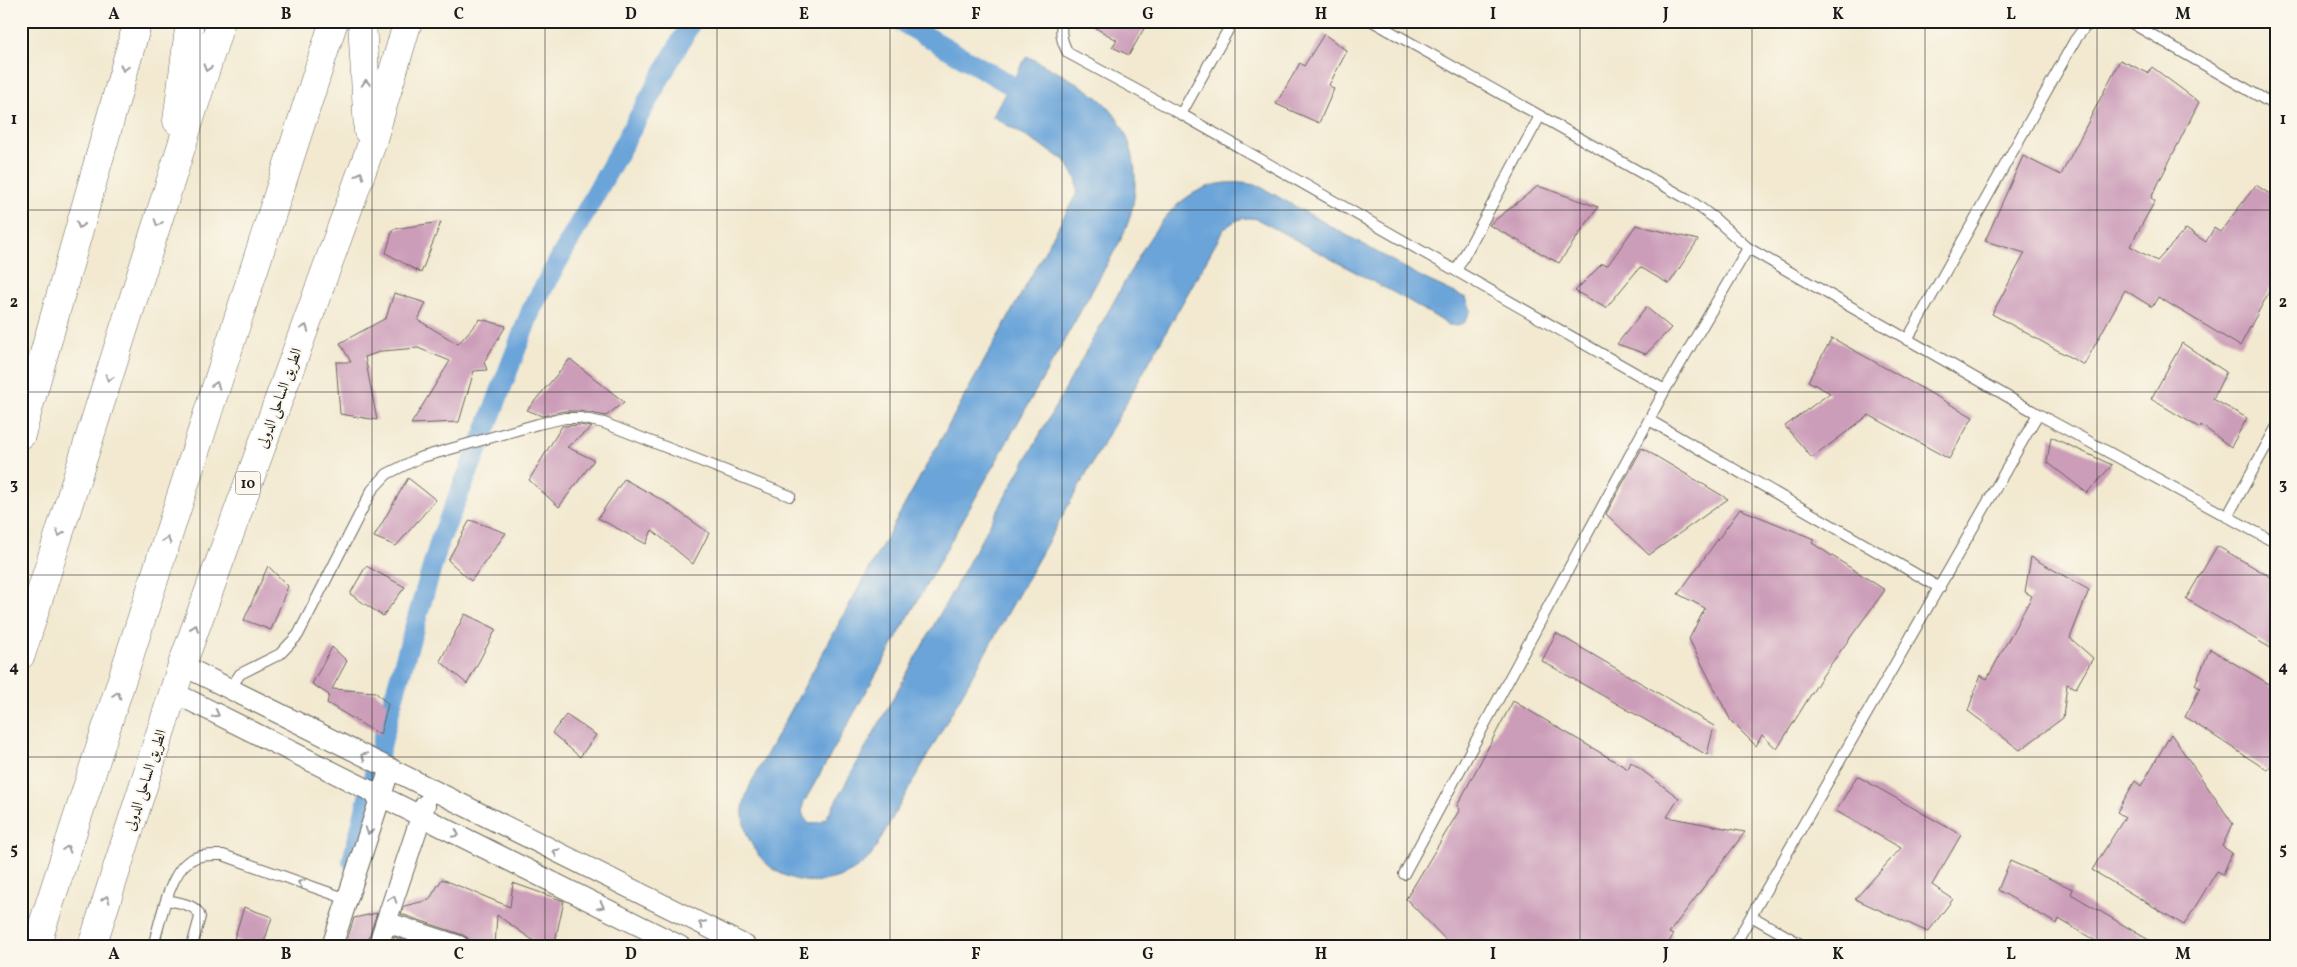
<svg xmlns="http://www.w3.org/2000/svg" width="2297" height="967" viewBox="0 0 2297 967" font-family="Vollkorn,Amiri,serif">
<rect width="100%" height="100%" fill="#fbf7ec"/>
<filter id="ink" filterUnits="userSpaceOnUse"><feTurbulence type="fractalNoise" baseFrequency=".02" numOctaves="2"/><feDisplacementMap in="SourceGraphic" scale="10" xChannelSelector="R" yChannelSelector="G"/><feConvolveMatrix kernelMatrix="1 2 1 2 8 2 1 2 1" color-interpolation-filters="sRGB"/></filter>
<filter id="wash" filterUnits="userSpaceOnUse"><feTurbulence type="fractalNoise" baseFrequency=".0096" numOctaves="4" result="noise"/><feDisplacementMap in="SourceGraphic" scale="20" xChannelSelector="R" yChannelSelector="G"/><feGaussianBlur stdDeviation="1.12" result="paint"/><feColorMatrix in="noise" values="0 0 0 0 0 0 0 0 0 0 0 0 0 0 0 0 0 1.4 0 .05"/><feComposite in="paint" operator="in"/></filter>
<g filter="url(#wash)">
<rect width="100%" height="100%" fill="#f2e9d0"/>
<path fill="#6aa4d9" stroke="#43607a" d="M1027,56C1050,69 1076,80 1097,97C1141,132 1145,196 1119,243L803,804C801,813 803,818 810,824L821,822L827,817L1143,249C1170,204 1203,172 1259,186L1423,278L1466,298L1471,310L1464,323L1458,326L1449,325L1411,302L1257,219C1243,216 1235,220 1224,229L871,856C839,890 783,892 755,850C748,839 742,824 743,810C744,800 748,790 752,781L1077,193V181L1066,161L992,116Z"/>
<g fill="none" stroke-linecap="round" stroke-linejoin="round">
<path stroke="#6aa4d9" stroke-width="20" d="M900,21L1033,98
M352,861L392,703L440,540L484,434L532,308L692,21"/>
</g>
<g id="blocks">
<path fill="#cc9db9" d="M1083,21H1137L1146,25L1129,55L1112,47L1117,40Z
M1324,34L1347,51L1329,85L1334,89L1319,123L1276,104L1300,63L1304,66Z
M2120,60L2148,73L2152,67L2199,102L2151,198L2155,201L2130,246L2157,261L2186,229L2206,242L2214,228L2220,232L2256,185L2276,198V279L2240,346L2158,297L2152,307L2125,290L2084,365L1992,314L2025,253L1985,241L2023,156L2061,175Z
M1538,186L1598,207L1559,263L1489,225Z
M441,222L421,273L386,253L393,229Z
M1636,225L1698,240L1669,284L1640,267L1606,308L1575,291L1602,264L1608,265Z
M394,293L426,303L418,320L458,344L480,319L506,326L484,362L487,370L474,371L459,422L411,424L450,361L418,348L382,351L365,357L377,420L340,414L336,362H351L340,343L386,318Z
M1646,307L1671,328L1646,354L1617,344Z
M1832,338L1973,417L1949,459L1869,415L1812,458L1785,426L1830,393L1808,381Z
M2182,343L2226,372L2213,399L2247,418L2231,447L2201,425L2200,428L2151,399Z
M570,359L624,402L606,416L580,411H564L542,416L527,410Z
M579,425L592,427L567,447L594,460L559,507L529,480L562,426Z
M2051,437L2112,465L2087,493L2047,462Z
M1642,448L1728,499L1649,555L1606,514Z
M408,478L436,500L396,546L374,537Z
M624,479L664,501L709,533L693,564L652,530L646,544L598,518Z
M1740,509L1814,539L1812,543L1885,590L1823,675L1777,749L1762,735L1756,746L1731,721L1689,639L1705,608L1678,594Z
M470,520L506,533L471,581L448,560Z
M2217,546L2276,580V651L2186,599Z
M2031,557L2089,590L2070,638L2093,658L2076,688L2067,684L2063,718L2020,750L1968,711L1980,675L1987,679L2032,596L2025,592Z
M268,566L288,586L271,630L244,620Z
M366,566L405,587L383,616L350,594Z
M465,614L496,629L467,684L440,661Z
M1556,633L1714,726L1707,755L1542,661Z
M332,647L347,661L332,689L375,692L388,704L380,735L327,703L329,695L312,684Z
M2210,649L2276,688V760L2267,770L2185,717L2200,688L2195,685Z
M1513,701L1628,769L1631,762L1679,798L1667,817L1745,832L1669,933L1673,935L1667,946H1452L1406,899L1460,809L1457,806Z
M566,715L596,735L580,757L552,733Z
M2171,734L2233,824L2222,846L2232,853L2223,874L2217,871L2184,925L2092,870L2125,817L2117,812L2135,781L2141,786Z
M1857,776L1961,835L1932,885L1953,899L1928,932L1855,899L1901,848L1836,811Z
M2010,861L2073,889L2071,894L2159,946H2104L2059,919L2057,924L1998,890Z
M442,879L510,907L513,883L564,901L554,946H541L497,915L495,946H471L468,938L463,935L401,914L404,906L429,900Z
M244,907L272,917L263,946H250L234,939Z
M377,913L366,946H345L354,918Z
M394,937L406,941L405,946H391Z"/>
</g>
</g>
<g filter="url(#ink)">
<use href="#blocks" fill-opacity="0" stroke="#67645b" stroke-width="1"/>
<g fill="none" stroke-linecap="round" stroke-linejoin="round">
<g stroke="#67645b" stroke-width="12">
<path id="lane" d="M1062,21C1060,34 1062,42 1068,53L1181,114L1665,390
M1372,21L1691,201L1714,218L1748,248L2038,414L2276,543
M2128,21L2276,106
M1181,114L1233,21
M1456,271L1540,116
M1907,340L2075,40L2084,28L2094,21
M1649,420L1940,588
M2227,517L2276,428
M230,689L240,674L280,654L298,635L372,490L387,474L419,458L538,424L565,418H580L604,423L790,496
M1404,874L1665,390L1748,248
M168,900C179,903 197,904 200,917L192,946
M1751,916L1804,946
M153,946C160,923 169,874 189,861C199,854 211,855 223,855L347,899
M1734,946L2038,414"/>
</g>
<g stroke="#67645b" stroke-width="22">
<path id="street" d="M182,665L746,946
M173,692L680,946
M386,922L459,946
M332,946L390,768
M378,946L425,805"/>
</g>
<g stroke="#67645b" stroke-width="29">
<path id="highway" d="M362,21L368,131
M177,121L190,21
M21,435L138,21
M21,655L221,21
M36,946L334,21
M92,946L182,665L370,149L408,21"/>
</g>
<use href="#lane" stroke="#fff" stroke-width="10"/>
<use href="#street" stroke="#fff" stroke-width="20"/>
<use href="#highway" stroke="#fff" stroke-width="28"/>
</g>
<defs><path id="oneway-chevron" d="M-2-3.5L2.5 0L-2 3.5" fill="none" stroke-width="1.6" stroke-linecap="round" stroke-linejoin="round" transform="scale(1.25)"/></defs>
<g stroke="#999">
<use href="#oneway-chevron" transform="translate(124 68) rotate(106)"/>
<use href="#oneway-chevron" transform="translate(207 68) rotate(107)"/>
<use href="#oneway-chevron" transform="translate(366 83) rotate(-93)"/>
<use href="#oneway-chevron" transform="translate(360 175) rotate(-70)"/>
<use href="#oneway-chevron" transform="translate(158 223) rotate(108)"/>
<use href="#oneway-chevron" transform="translate(80 225) rotate(106)"/>
<use href="#oneway-chevron" transform="translate(305 328) rotate(-70)"/>
<use href="#oneway-chevron" transform="translate(109 378) rotate(108)"/>
<use href="#oneway-chevron" transform="translate(216 385) rotate(-72)"/>
<use href="#oneway-chevron" transform="translate(60 533) rotate(108)"/>
<use href="#oneway-chevron" transform="translate(167 540) rotate(-72)"/>
<use href="#oneway-chevron" transform="translate(195 628) rotate(-70)"/>
<use href="#oneway-chevron" transform="translate(117 695) rotate(-72)"/>
<use href="#oneway-chevron" transform="translate(216 714) rotate(27)"/>
<use href="#oneway-chevron" transform="translate(364 756) rotate(-154)"/>
<use href="#oneway-chevron" transform="translate(369 831) rotate(108)"/>
<use href="#oneway-chevron" transform="translate(456 834) rotate(26)"/>
<use href="#oneway-chevron" transform="translate(67 849) rotate(-72)"/>
<use href="#oneway-chevron" transform="translate(556 852) rotate(-154)"/>
<use href="#oneway-chevron" transform="translate(301 883) rotate(-161)"/>
<use href="#oneway-chevron" transform="translate(106 899) rotate(-72)"/>
<use href="#oneway-chevron" transform="translate(393 899) rotate(-71)"/>
<use href="#oneway-chevron" transform="translate(601 906) rotate(26)"/>
<use href="#oneway-chevron" transform="translate(702 924) rotate(-154)"/>
</g>
</g>
<path fill="none" stroke="#1c1c1c" stroke-width="1" stroke-opacity="0.55" d="M200,21V946M372,21V946M545,21V946M717,21V946M890,21V946M1062,21V946M1235,21V946M1407,21V946M1580,21V946M1752,21V946M1925,21V946M2097,21V946M21,210H2276M21,392H2276M21,575H2276M21,757H2276"/>
<g text-anchor="middle" stroke-width="4" stroke-linejoin="round" paint-order="stroke">
<rect fill="#fbf7ec" stroke="#5f5e5a" stroke-width="1" x="235.5" y="471.5" width="25" height="23" rx="4"/>
<g font-size="14" font-weight="bold" fill="#1c1c1c">
<text x="248" y="488">10</text>
</g>
<g font-size="15" fill="#1c1c1c" stroke="#fbf7ec">
<text transform="translate(279 398) rotate(-70)" y="5">الطريق الساحلى الدولى</text>
<text transform="translate(145 780) rotate(-72)" y="5">الطريق الساحلى الدولى</text>
</g>
</g>
<rect width="2297" height="967" fill="none" stroke="#fbf7ec" stroke-width="55"/>
<rect x="28" y="28" width="2242" height="912" fill="none" stroke="#1c1c1c" stroke-width="2"/>
<g font-size="16" text-anchor="middle" font-weight="bold" fill="#1c1c1c">
<text x="114" y="19">A</text>
<text x="286" y="19">B</text>
<text x="459" y="19">C</text>
<text x="631" y="19">D</text>
<text x="804" y="19">E</text>
<text x="976" y="19">F</text>
<text x="1148" y="19">G</text>
<text x="1321" y="19">H</text>
<text x="1493" y="19">I</text>
<text x="1666" y="19">J</text>
<text x="1838" y="19">K</text>
<text x="2011" y="19">L</text>
<text x="2183" y="19">M</text>
<text x="14" y="124">1</text>
<text x="2283" y="124">1</text>
<text x="14" y="307">2</text>
<text x="2283" y="307">2</text>
<text x="14" y="489">3</text>
<text x="2283" y="489">3</text>
<text x="14" y="672">4</text>
<text x="2283" y="672">4</text>
<text x="14" y="854">5</text>
<text x="2283" y="854">5</text>
<text x="114" y="959">A</text>
<text x="286" y="959">B</text>
<text x="459" y="959">C</text>
<text x="631" y="959">D</text>
<text x="804" y="959">E</text>
<text x="976" y="959">F</text>
<text x="1148" y="959">G</text>
<text x="1321" y="959">H</text>
<text x="1493" y="959">I</text>
<text x="1666" y="959">J</text>
<text x="1838" y="959">K</text>
<text x="2011" y="959">L</text>
<text x="2183" y="959">M</text>
</g>
</svg>
